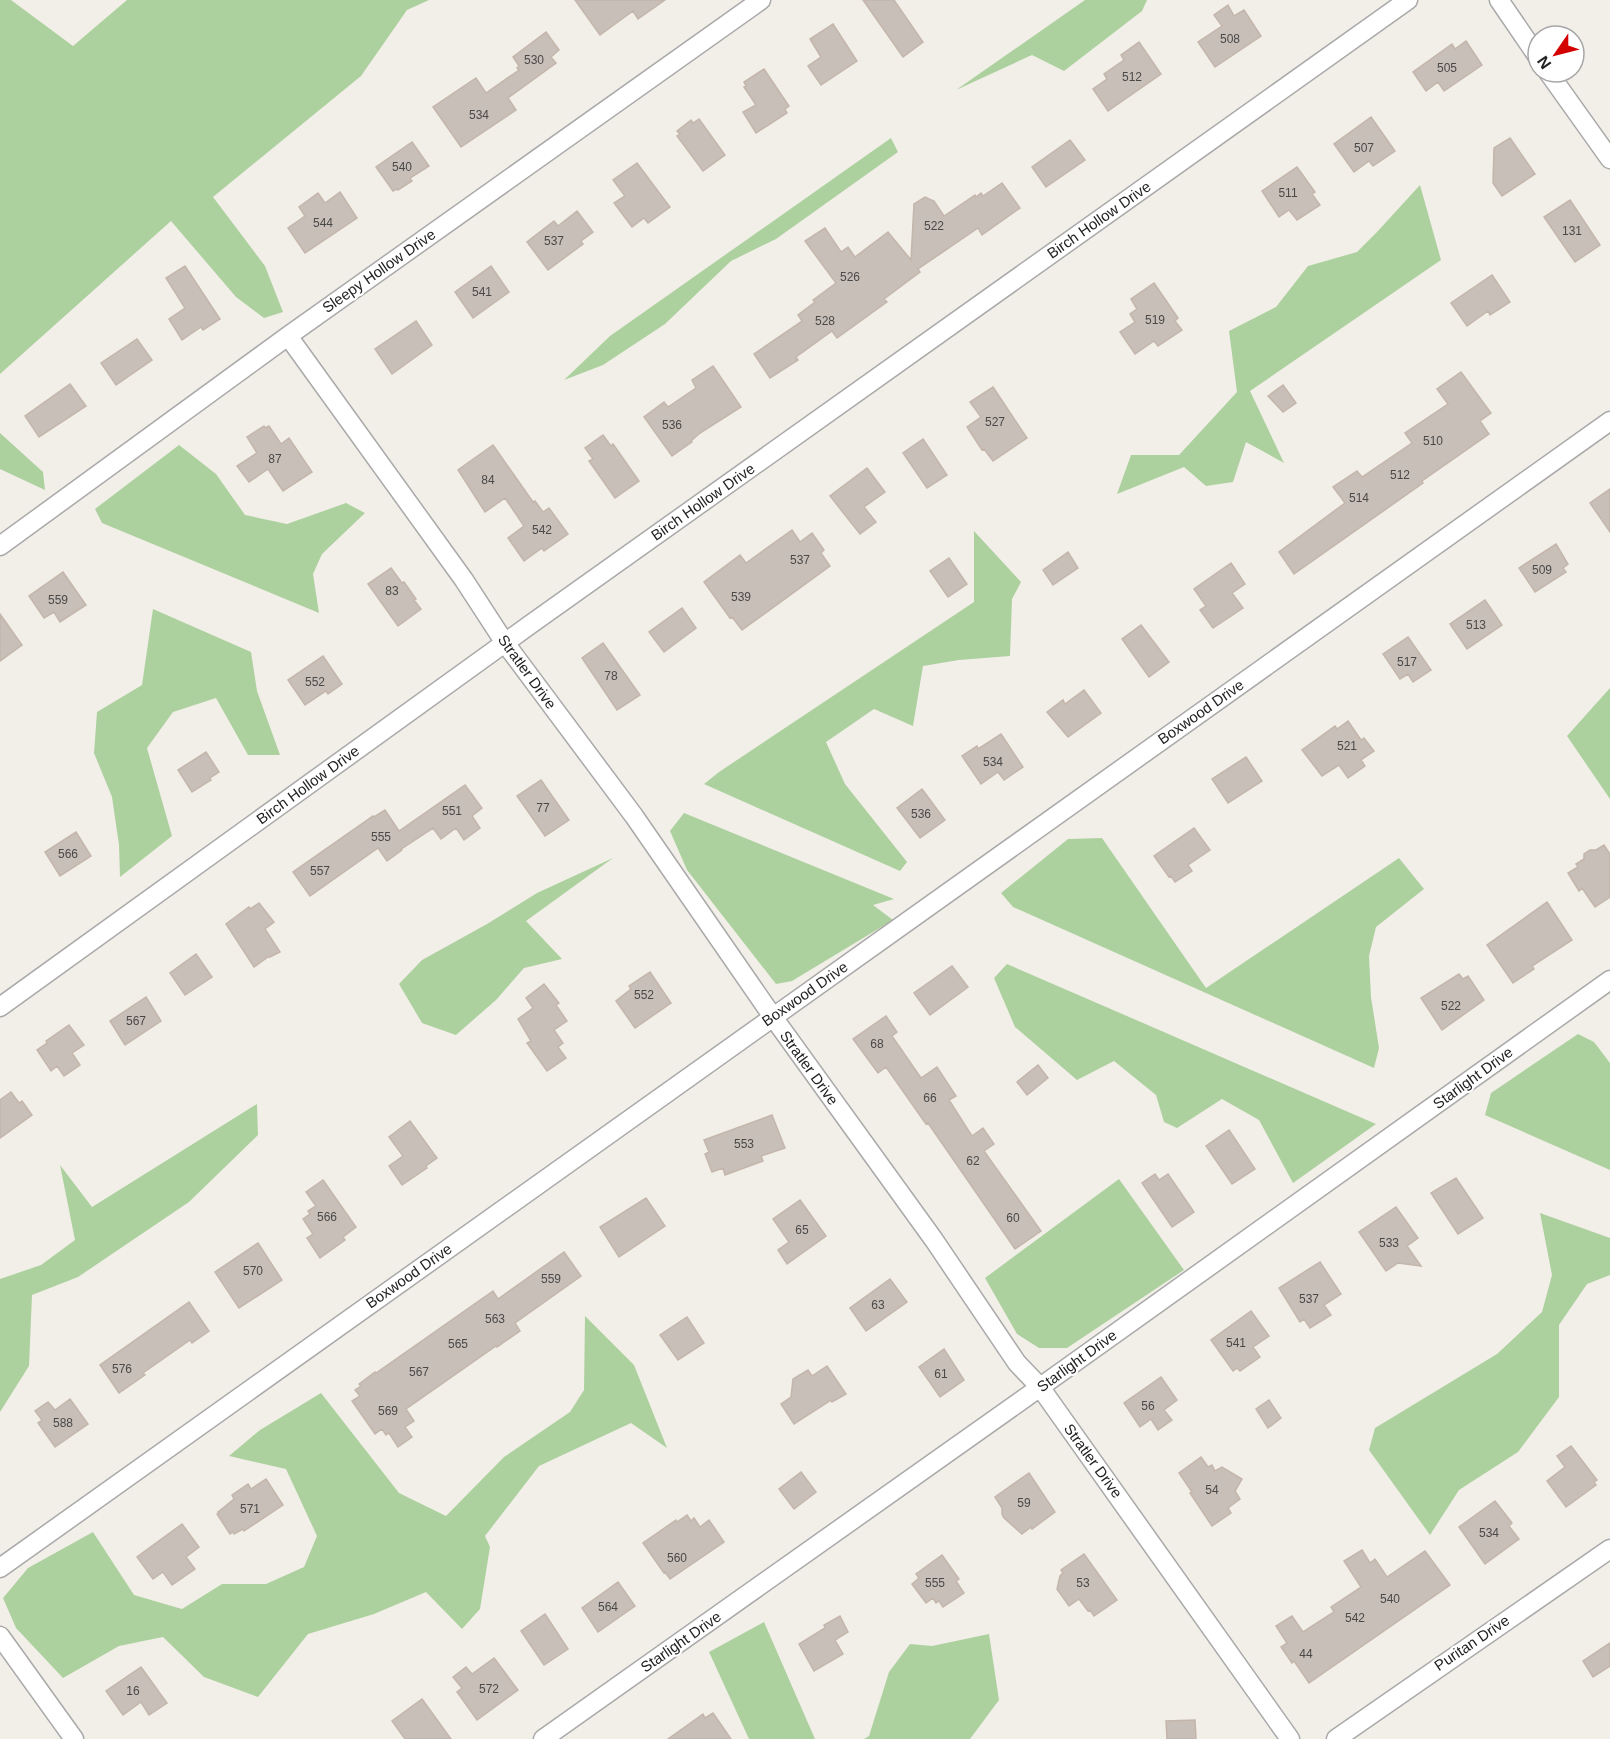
<svg xmlns="http://www.w3.org/2000/svg" width="1610" height="1739" viewBox="0 0 1610 1739" font-family="Arial,sans-serif">
<rect width="100%" height="100%" fill="#f2efe9"/>
<path fill="#add19e" d="M0,0H11L73,46L127,0H429L407,10L361,76L213,197L265,266L283,312L264,318L236,297L171,221L0,374Z
M1085,0H1147L1142,11L1064,71L1032,55L956,90Z
M891,138L898,152L776,239L731,261L665,324L603,365L564,380L610,336Z
M1420,185L1441,260L1250,391L1284,463L1246,442L1233,482L1206,486L1184,467L1117,494L1131,455H1179L1237,392L1229,331L1276,307L1308,266L1357,252L1377,232Z
M0,433L43,472L45,490L0,469Z
M179,445L216,474L245,515L287,524L346,503L365,513L322,554L313,574L319,613L102,523L95,509Z
M974,531L1021,582L1012,599L1010,656L959,660L923,666L913,726L874,709L826,742L845,784L907,862L900,871L704,784L719,772L974,602Z
M153,609L251,652L257,691L280,755H248L216,698L173,712L147,748L172,836L120,877L119,845L112,797L94,753L97,712L142,685Z
M1610,688V799L1567,736Z
M684,813L894,899L873,905L893,920L792,981L776,984L687,870L670,831Z
M1102,838L1206,988L1399,858L1424,889L1376,927L1369,956L1371,997L1379,1048L1374,1068L1013,907L1001,893L1068,839Z
M613,858L526,921L562,959L524,968L496,1000L456,1035L422,1023L399,984L422,960L487,924L537,893Z
M1007,964L1376,1124L1293,1183L1259,1120L1222,1099L1177,1128L1164,1122L1156,1095L1114,1061L1077,1080L1015,1027L994,978Z
M1578,1034L1594,1042L1610,1063V1170L1485,1115L1491,1093Z
M257,1104L258,1135L189,1202L78,1277L32,1295L29,1366L0,1412V1279L41,1265L75,1240L60,1165L92,1207Z
M1119,1179L1184,1270L1067,1348H1039L1017,1334L985,1278Z
M1540,1213L1610,1238V1275L1587,1284L1559,1325V1397L1518,1452L1459,1490L1430,1535L1369,1450L1375,1428L1497,1354L1542,1312L1552,1275Z
M585,1316L634,1365L667,1448L631,1423L539,1466L485,1536L490,1547L480,1609L462,1629L426,1592L374,1614L308,1634L258,1697L204,1677L163,1637L119,1646L63,1678L16,1628L3,1598L28,1568L93,1532L134,1595L182,1609L222,1584H266L304,1567L317,1536L286,1469L229,1456L260,1430L321,1393L399,1493L446,1516L504,1457L570,1412L584,1390Z
M764,1622L815,1739H749L709,1652Z
M989,1634L999,1700L970,1739H864L869,1736L889,1672L910,1644L932,1646Z"/>
<path fill="#c7bfb8" stroke="#c4b6ab" stroke-width="1.5" d="M575,0H665L638,19L633,11L600,35Z
M863,0H894L923,42L903,57Z
M1228,5L1234,16L1244,10L1261,36L1215,67L1198,42L1222,26L1214,15Z
M833,24L857,61L821,85L808,66L821,57L810,39Z
M546,32L559,50L551,57L556,63L508,98L516,110L461,147L433,107L476,78L486,93L519,70L517,68L519,66L513,57Z
M1466,41L1482,65L1444,91L1438,82L1426,91L1413,72L1452,44L1455,49Z
M1139,42L1161,74L1108,111L1093,89L1107,79L1104,74L1124,60L1121,55Z
M764,69L789,106L785,109L787,113L756,133L743,112L756,105L744,87L746,86L744,82Z
M1371,117L1395,151L1373,166L1369,161L1354,172L1334,144Z
M699,119L725,155L703,171L677,136L680,134L677,131L691,120L693,123Z
M1510,138L1535,174L1502,196L1493,183L1494,148Z
M1070,140L1085,160L1046,187L1032,167Z
M412,142L429,166L410,178L412,181L398,190L397,189L393,191L376,167Z
M637,163L670,207L648,223L644,218L632,227L614,203L625,196L613,180Z
M1297,167L1315,192L1312,194L1320,205L1297,220L1289,210L1279,217L1262,191Z
M1002,183L1020,208L982,235L978,228L918,269L920,272L884,299L887,302L837,338L832,331L796,357L798,360L770,378L754,354L802,321L798,315L815,302L813,300L836,283L805,241L825,228L841,252L848,247L855,257L888,232L911,260L914,204L925,197L934,201L944,216L975,195L976,197L981,193L983,196Z
M340,192L357,218L305,253L288,228L305,216L299,207L318,193L325,203Z
M1570,200L1600,245L1575,262L1544,217Z
M577,211L593,232L581,241L583,244L548,270L527,242L554,221L558,226Z
M185,266L220,319L203,330L201,327L182,340L169,319L185,308L166,278Z
M491,266L509,292L473,318L455,292Z
M1492,275L1510,302L1490,315L1488,311L1467,326L1451,303Z
M1154,283L1178,318L1175,321L1182,330L1158,346L1154,341L1135,354L1120,332L1135,322L1130,314L1137,309L1131,299Z
M416,321L432,345L392,374L375,349Z
M137,339L152,360L116,385L101,363Z
M713,366L741,407L700,433L691,441L692,442L672,456L644,417L664,402L668,407L696,388L692,380Z
M1461,372L1491,413L1480,421L1489,434L1422,481L1423,483L1294,574L1279,552L1345,503L1333,487L1357,471L1362,477L1412,443L1405,433L1448,404L1437,389Z
M70,384L86,406L39,437L25,416Z
M1283,385L1296,403L1283,412L1268,396Z
M993,387L1027,438L993,461L984,449L982,450L967,427L981,417L970,402Z
M264,426L265,428L269,426L281,444L289,438L312,472L283,491L268,469L249,482L237,466L257,453L247,437Z
M603,435L611,446L613,444L639,481L615,498L589,461L593,459L585,448Z
M923,439L947,475L927,488L903,453Z
M493,445L533,502L535,501L543,512L549,508L568,534L544,551L542,548L524,561L508,538L524,526L505,498L485,512L458,470Z
M867,468L885,492L864,507L876,522L860,534L830,496Z
M1610,489V532L1590,503Z
M792,530L800,542L812,533L824,550L821,553L830,566L742,630L732,617L730,618L704,582L740,555L746,563Z
M1556,544L1568,564L1563,568L1566,572L1535,592L1519,568Z
M1068,552L1078,568L1053,585L1043,570Z
M949,558L967,584L948,597L930,571Z
M1231,563L1245,584L1232,593L1243,608L1213,628L1200,610L1206,606L1194,589Z
M391,568L402,583L404,582L416,599L414,600L421,609L398,626L368,584Z
M63,572L86,605L60,622L54,612L44,618L29,596Z
M1485,600L1502,625L1467,649L1450,624Z
M682,608L696,628L664,652L649,632Z
M0,614L22,645L0,661Z
M1141,625L1169,662L1149,677L1122,639Z
M1408,637L1431,670L1413,682L1408,674L1400,679L1383,654Z
M603,643L640,695L617,710L582,658Z
M323,656L342,684L328,694L326,691L305,705L288,680Z
M1084,690L1101,713L1068,737L1047,712L1063,700L1065,704Z
M1348,721L1361,740L1364,738L1374,751L1361,760L1365,766L1348,778L1339,765L1322,776L1302,750L1335,726L1337,729Z
M1001,734L1023,767L1004,780L998,772L981,784L962,756L977,746L978,749Z
M206,752L219,772L210,778L211,780L192,792L178,770Z
M1246,757L1262,781L1228,803L1212,779Z
M541,780L569,820L545,836L517,796Z
M465,785L482,808L472,816L480,828L464,840L456,828L441,839L433,828L401,849L402,850L387,861L378,848L310,896L293,872L373,816L374,817L385,810L399,831Z
M922,789L945,820L920,838L897,808Z
M1194,828L1210,850L1188,865L1192,871L1175,882L1171,876L1169,877L1154,856Z
M76,832L91,856L60,876L45,852Z
M1604,845L1610,854V897L1595,907L1582,888L1579,891L1568,873L1578,867L1576,864L1584,859V854L1590,850H1596Z
M1547,902L1572,940L1532,966L1534,969L1513,983L1487,945Z
M259,903L274,922L265,929L280,952L270,957H268L254,967L226,924L249,907L250,909Z
M196,954L212,977L185,995L170,973Z
M952,966L968,987L930,1015L914,993Z
M650,972L671,1003L635,1028L616,1001L631,989L629,986Z
M1459,974L1463,979L1468,976L1484,1000L1442,1030L1421,998Z
M544,984L559,1003L556,1005L567,1021L554,1030L563,1043L558,1047L566,1058L547,1071L527,1043L531,1041L518,1019L533,1008L526,998Z
M146,997L161,1021L125,1045L110,1021Z
M886,1016L897,1032L892,1036L921,1078L937,1067L956,1096L949,1100L972,1136L983,1128L994,1144L984,1151L1041,1231L1015,1249L928,1123L926,1124L886,1067L878,1073L853,1039Z
M69,1025L84,1045L72,1053L80,1065L64,1076L57,1066L51,1071L37,1050L47,1043L46,1041Z
M1038,1065L1048,1078L1027,1095L1017,1082Z
M11,1092L19,1103L22,1101L32,1115L0,1138V1100Z
M772,1115L785,1148L761,1156L763,1161L725,1175L723,1168L712,1172L705,1154L709,1152L704,1140Z
M410,1121L437,1158L426,1166L427,1168L402,1185L389,1166L403,1156L389,1137Z
M1229,1130L1255,1169L1232,1184L1206,1146Z
M1155,1174L1159,1180L1168,1174L1194,1212L1172,1227L1142,1183Z
M1456,1178L1483,1218L1458,1234L1431,1193Z
M323,1180L356,1227L343,1237L345,1240L320,1258L307,1238L313,1234L303,1219L310,1214L308,1211L316,1206L306,1192Z
M646,1198L665,1226L619,1257L600,1227Z
M800,1200L826,1236L787,1264L778,1250L789,1242L773,1219Z
M1396,1207L1418,1238L1407,1246L1421,1266L1398,1263L1386,1271L1359,1232Z
M258,1243L282,1280L239,1308L215,1272Z
M564,1252L581,1276L515,1323L520,1331L497,1347L496,1346L406,1409L414,1421L405,1427L412,1437L398,1447L389,1433L386,1435L382,1429L375,1434L352,1401L360,1396L355,1390L361,1386L359,1384L375,1372L376,1373L493,1291L498,1299Z
M1320,1262L1341,1294L1324,1305L1331,1315L1310,1328L1304,1319L1300,1322L1279,1288Z
M890,1279L907,1302L866,1331L850,1308Z
M189,1302L209,1331L192,1343L190,1340L143,1373L145,1375L119,1393L100,1365Z
M1251,1311L1269,1336L1253,1347L1260,1357L1240,1371L1237,1368L1233,1371L1211,1340Z
M687,1317L704,1343L678,1360L660,1335Z
M944,1349L964,1380L940,1397L919,1367Z
M827,1366L846,1394L832,1402L831,1400L794,1424L781,1404L791,1397L793,1379L808,1370L812,1376Z
M1161,1377L1177,1400L1164,1410L1172,1420L1158,1430L1151,1419L1140,1427L1124,1403Z
M70,1399L88,1424L55,1447L38,1423L42,1420L35,1411L48,1402L55,1410Z
M1269,1400L1281,1418L1268,1428L1256,1409Z
M1571,1446L1597,1480L1594,1482L1596,1485L1566,1507L1547,1481L1565,1467L1557,1456Z
M1201,1457L1208,1467L1212,1465L1215,1471L1222,1467L1242,1479L1235,1491L1240,1499L1228,1508L1231,1513L1212,1526L1190,1493L1192,1492L1179,1473Z
M801,1472L816,1492L794,1509L779,1489Z
M1029,1473L1055,1512L1032,1529L1031,1527L1022,1534L1004,1518L1002,1514V1508L995,1497Z
M266,1479L283,1505L244,1531L243,1529L234,1534L233,1532L230,1534L217,1514L219,1513L218,1512L234,1499L232,1495L248,1484L251,1489Z
M1495,1501L1512,1523L1509,1526L1519,1539L1485,1564L1459,1527Z
M687,1515L691,1521L694,1518L700,1527L709,1520L724,1542L670,1579L665,1572L664,1573L643,1543L676,1520L677,1522Z
M182,1524L199,1547L186,1557L195,1569L172,1585L163,1572L153,1579L137,1557Z
M1362,1550L1370,1563L1375,1559L1387,1577L1425,1551L1450,1585L1309,1683L1294,1661L1292,1663L1281,1647L1287,1643L1276,1626L1292,1616L1303,1632L1334,1612L1331,1607L1361,1587L1344,1561Z
M1084,1554L1117,1600L1094,1616L1090,1610L1088,1611L1079,1599L1069,1606L1057,1589L1060,1576L1063,1573L1061,1570Z
M942,1555L959,1579L956,1581L964,1593L943,1607L939,1601L936,1603L933,1598L926,1603L912,1584L919,1578L916,1574Z
M618,1582L635,1606L598,1632L582,1608Z
M545,1614L568,1649L544,1665L521,1631Z
M840,1616L848,1632L835,1640L843,1654L814,1671L799,1644L825,1628L824,1625Z
M1610,1643V1666L1593,1677L1583,1661Z
M494,1658L518,1690L477,1720L457,1692L462,1688L453,1677L466,1667L472,1674Z
M141,1667L167,1703L149,1715L141,1702L123,1715L106,1691Z
M422,1699L451,1739H405L392,1721Z
M713,1713L731,1739H668L703,1714L705,1718Z
M1195,1720L1196,1739H1167L1166,1721Z"/>
<g fill="none" stroke-linecap="round" stroke-linejoin="round">
<g stroke="#a9a9a9" stroke-width="21">
<path id="street" d="M1499,0L1538,57
M1548,72L1610,159
M288,336L464,580L505,643L634,816L773,1017L934,1240L1017,1363L1040,1387L1290,1739
M0,546L288,336L761,0
M0,1007L531,624L1408,0
M0,1568L1610,421
M0,1636L74,1739
M543,1739L1022,1400L1610,980
M1336,1739L1610,1549"/>
</g>
<use href="#street" stroke="#fff" stroke-width="18"/>
</g>
<g text-anchor="middle" stroke-width="4.5" stroke-linejoin="round" paint-order="stroke">
<g font-size="12" fill="#4b4948">
<text x="1230" y="43">508</text>
<text x="534" y="64">530</text>
<text x="1447" y="72">505</text>
<text x="1132" y="81">512</text>
<text x="479" y="119">534</text>
<text x="1364" y="152">507</text>
<text x="402" y="171">540</text>
<text x="1288" y="197">511</text>
<text x="323" y="227">544</text>
<text x="934" y="230">522</text>
<text x="1572" y="235">131</text>
<text x="554" y="245">537</text>
<text x="850" y="281">526</text>
<text x="482" y="296">541</text>
<text x="1155" y="324">519</text>
<text x="825" y="325">528</text>
<text x="995" y="426">527</text>
<text x="672" y="429">536</text>
<text x="1433" y="445">510</text>
<text x="275" y="463">87</text>
<text x="1400" y="479">512</text>
<text x="488" y="484">84</text>
<text x="1359" y="502">514</text>
<text x="542" y="534">542</text>
<text x="800" y="564">537</text>
<text x="1542" y="574">509</text>
<text x="392" y="595">83</text>
<text x="741" y="601">539</text>
<text x="58" y="604">559</text>
<text x="1476" y="629">513</text>
<text x="1407" y="666">517</text>
<text x="611" y="680">78</text>
<text x="315" y="686">552</text>
<text x="1347" y="750">521</text>
<text x="993" y="766">534</text>
<text x="543" y="812">77</text>
<text x="452" y="815">551</text>
<text x="921" y="818">536</text>
<text x="381" y="841">555</text>
<text x="68" y="858">566</text>
<text x="320" y="875">557</text>
<text x="644" y="999">552</text>
<text x="1451" y="1010">522</text>
<text x="136" y="1025">567</text>
<text x="877" y="1048">68</text>
<text x="930" y="1102">66</text>
<text x="744" y="1148">553</text>
<text x="973" y="1165">62</text>
<text x="327" y="1221">566</text>
<text x="1013" y="1222">60</text>
<text x="802" y="1234">65</text>
<text x="1389" y="1247">533</text>
<text x="253" y="1275">570</text>
<text x="551" y="1283">559</text>
<text x="1309" y="1303">537</text>
<text x="878" y="1309">63</text>
<text x="495" y="1323">563</text>
<text x="1236" y="1347">541</text>
<text x="458" y="1348">565</text>
<text x="122" y="1373">576</text>
<text x="419" y="1376">567</text>
<text x="941" y="1378">61</text>
<text x="1148" y="1410">56</text>
<text x="388" y="1415">569</text>
<text x="63" y="1427">588</text>
<text x="1212" y="1494">54</text>
<text x="1024" y="1507">59</text>
<text x="250" y="1513">571</text>
<text x="1489" y="1537">534</text>
<text x="677" y="1562">560</text>
<text x="935" y="1587">555</text>
<text x="1083" y="1587">53</text>
<text x="1390" y="1603">540</text>
<text x="608" y="1611">564</text>
<text x="1355" y="1622">542</text>
<text x="1306" y="1658">44</text>
<text x="489" y="1693">572</text>
<text x="133" y="1695">16</text>
</g>
<g font-size="15" fill="#222" stroke="#fff">
<text transform="translate(1099 220) rotate(-35)" y="5">Birch Hollow Drive</text>
<text transform="translate(379 271) rotate(-35)" y="5">Sleepy Hollow Drive</text>
<text transform="translate(703 502) rotate(-35)" y="5">Birch Hollow Drive</text>
<text transform="translate(527 672) rotate(54)" y="5">Stratler Drive</text>
<text transform="translate(1201 712) rotate(-35)" y="5">Boxwood Drive</text>
<text transform="translate(308 785) rotate(-36)" y="5">Birch Hollow Drive</text>
<text transform="translate(805 994) rotate(-35)" y="5">Boxwood Drive</text>
<text transform="translate(809 1068) rotate(54)" y="5">Stratler Drive</text>
<text transform="translate(1473 1078) rotate(-36)" y="5">Starlight Drive</text>
<text transform="translate(409 1276) rotate(-35)" y="5">Boxwood Drive</text>
<text transform="translate(1077 1361) rotate(-36)" y="5">Starlight Drive</text>
<text transform="translate(1093 1461) rotate(54)" y="5">Stratler Drive</text>
<text transform="translate(681 1642) rotate(-35)" y="5">Starlight Drive</text>
<text transform="translate(1472 1643) rotate(-34)" y="5">Puritan Drive</text>
</g>
</g>
<g transform="translate(1556 54) rotate(235)"><circle r="28" fill="#ffffff" stroke="#a7a7a7" stroke-width="1.5"/>
<path d="M0-4.5L10 22L0 15L-10 22Z" fill="#d40000"/>
<text y="-9" font-size="16" font-weight="bold" text-anchor="middle" fill="#222222">N</text>
</g>
</svg>
